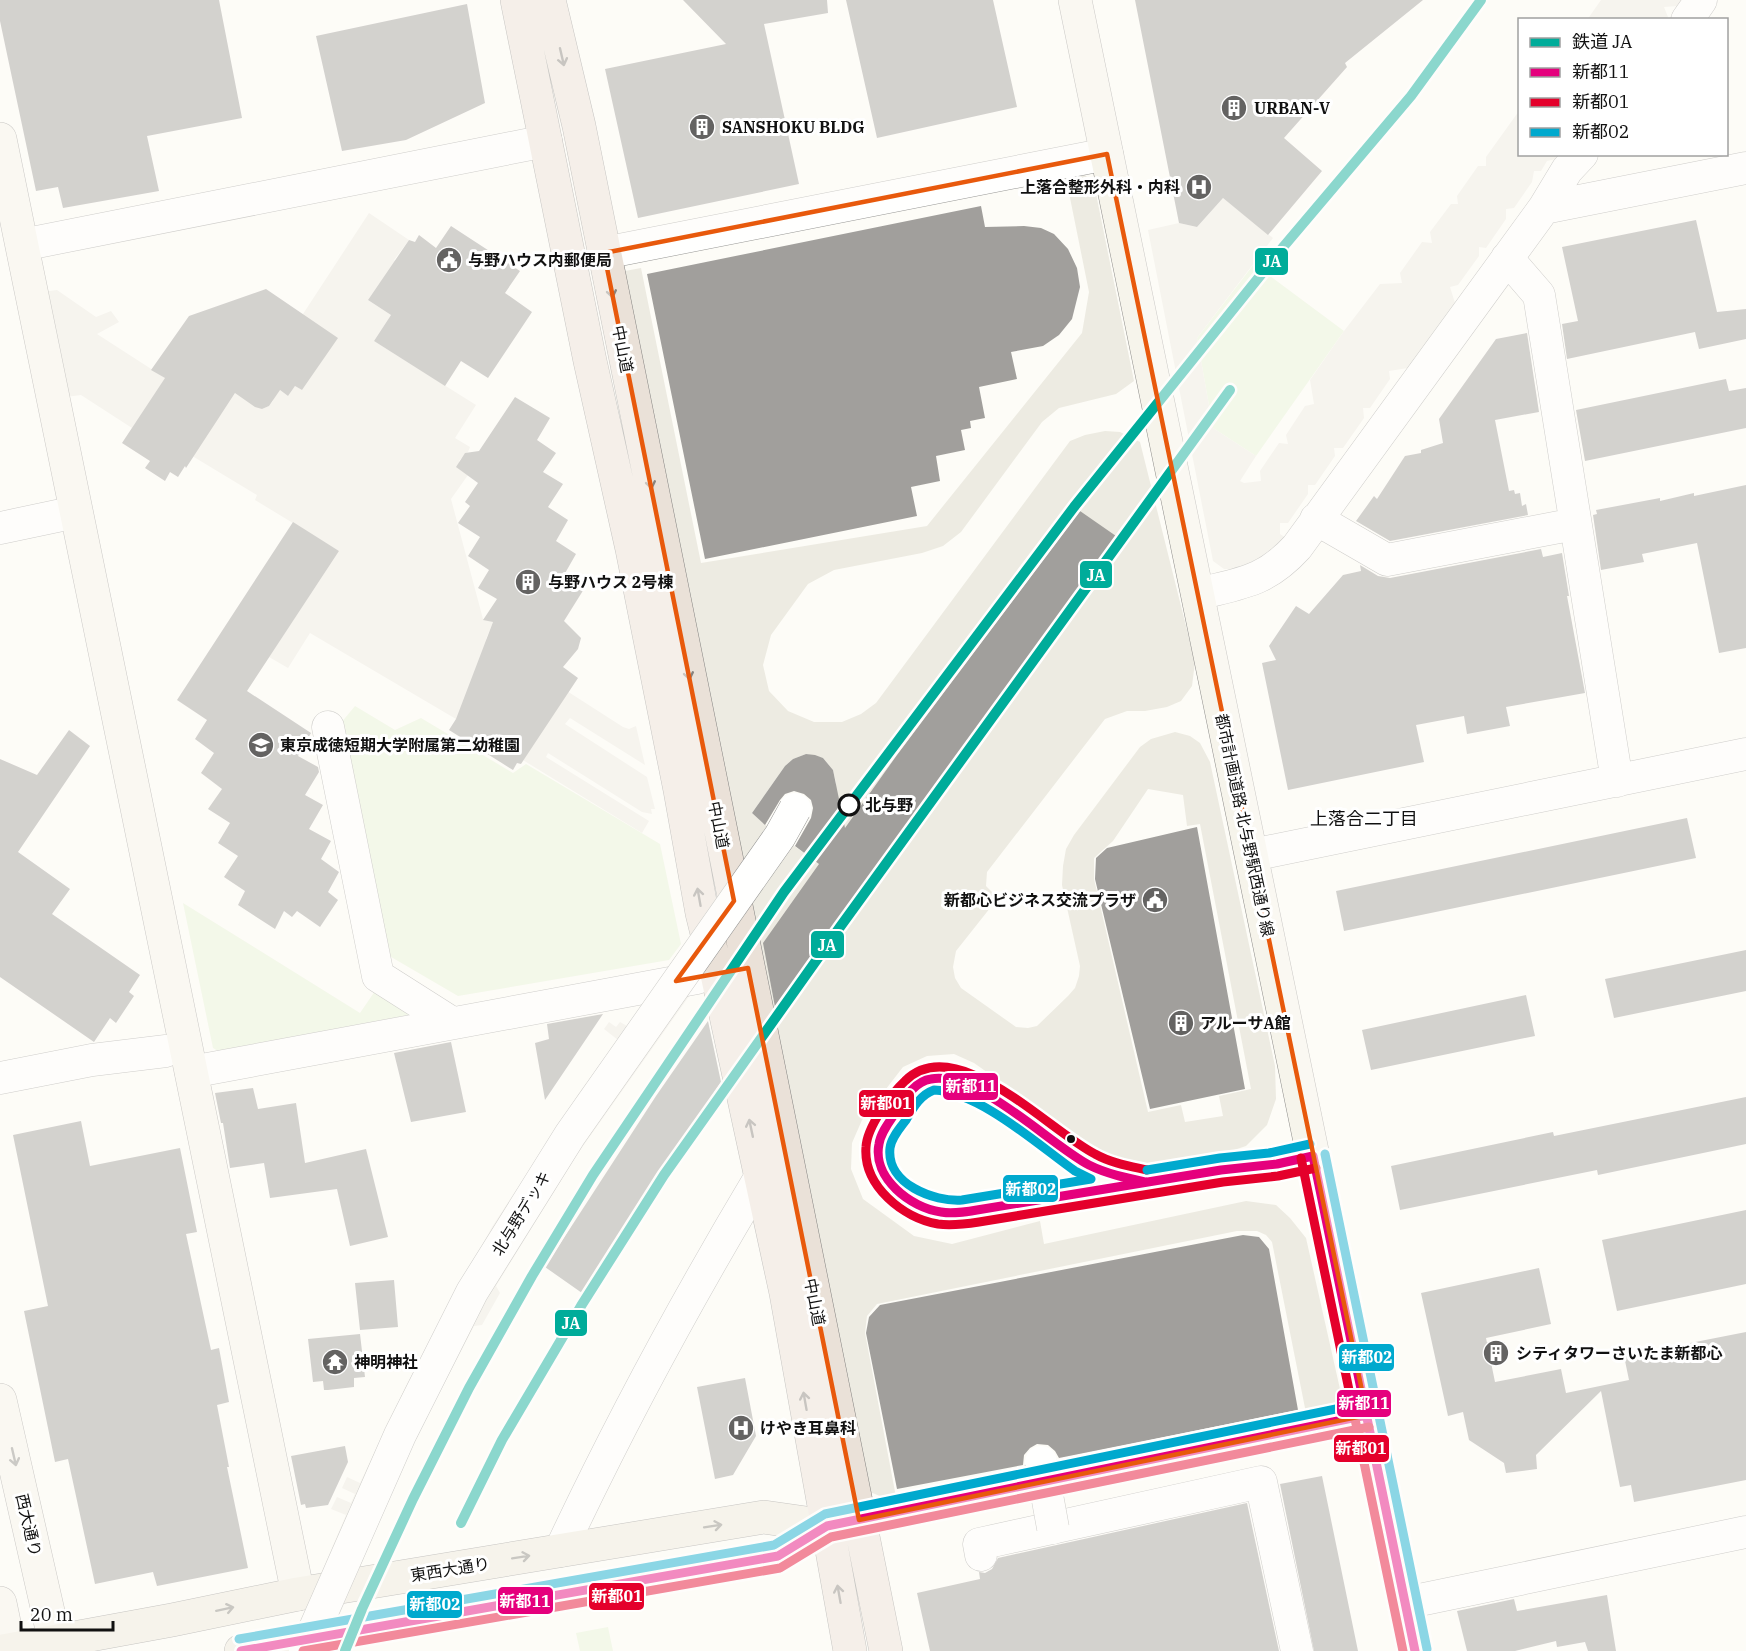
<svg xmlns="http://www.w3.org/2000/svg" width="1746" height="1651" viewBox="0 0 1746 1651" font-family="'IBM Plex Serif','Noto Sans JP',serif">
<rect width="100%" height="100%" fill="#fdfcf7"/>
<path fill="#e7f3d7" d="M1254,264L1344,331L1256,456L1213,428L1197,338Z
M355,706L395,730L421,718L513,773L526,764L660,844L681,944L669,960L458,996L386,954L336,729Z
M183,903L360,1013L375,991L414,1014L218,1051L213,1048Z
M608,1627L613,1651H580L576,1633Z"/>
<path fill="#edebe2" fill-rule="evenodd" d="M1601,0H1682L1678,6L1664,7L1668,17L1667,19L1587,20Z
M1519,111L1520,154L1563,155L1560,158L1547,161L1541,171H1534L1532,182L1514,208L1506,209V219L1486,248L1479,247V256L1458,285L1450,287L1455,303L1408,368L1389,371L1390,379L1370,408H1363L1364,418L1343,448H1334L1335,456L1315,485H1308V494L1288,523H1280V534L1286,538L1273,555L1239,569H1224L1213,561L1148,230L1179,223L1197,227L1223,198L1273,238L1197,338L1213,428L1256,456L1240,481L1244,483L1261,481L1260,471L1279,443L1288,444L1286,435L1305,406L1314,404L1310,380L1344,331L1380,284L1402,283L1400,273L1422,242L1432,243L1430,232L1451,204H1458L1457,196L1478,166H1486V157Z
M1085,175L1094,184L1134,381L1116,394L1059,408L1042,422L961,532L943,546L922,553L834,570L808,584L771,635L763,665L769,691L788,711L814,722H842L861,714L876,703L1070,441L1085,435L1105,431L1120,432L1140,442L1195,662L1192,686L1181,701L1167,707L1145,711H1127L1105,719L987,872L986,886L998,898L956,951L953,967L955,978L961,988L1016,1027L1028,1028L1037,1026L1068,996L1075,988L1079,976L1080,966L1062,885L1063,866L1066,849L1074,835L1140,747L1151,739L1175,732L1190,736L1200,743L1210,762L1275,1066L1276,1099L1267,1125L1246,1146L1216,1156L1169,1163H1147L1110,1156L1088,1143L974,1063L954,1054L927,1056L903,1067L862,1120L852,1143L851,1169L863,1199L914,1236L952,1244L1040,1221L1044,1244L1246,1201L1276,1205L1290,1218L1306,1238L1340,1389L1338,1400L1331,1407L1306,1413L1272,1242L1266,1235L1257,1231H1237L877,1304L867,1316L865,1333L896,1497L885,1498L870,1492L748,913L576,1156L496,1286L500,1293L482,1325L474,1326L408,1454L324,1651H288L346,1515L331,1509L337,1497L351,1503L355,1494L342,1488L347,1477L360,1483L408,1382L492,1227L579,1093L618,1040L604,1029L609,1022L616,1027L620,1022L627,1026L719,899L625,271L641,268L701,563L927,526L1082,333L1089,292L1066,178ZM806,754L823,758L833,770L836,783L829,818L804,853L768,827L752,813L785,766L793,759ZM1148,789L1183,795L1187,826L1200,824L1251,1089L1219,1096L1223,1116L1185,1122L1181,1105L1148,1112L1094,879V858L1113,841Z
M369,213L409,240L394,260L400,265L379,284L368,300L391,315L374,341L476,405L455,438L470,447L468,452L464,455L459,461L460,467L468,475L451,499L483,619L493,622L486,639L623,727L629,729L636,726L645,765L570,718L565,724L647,777L655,809H651L652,814L642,812L548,753L546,757L649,821L642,833L456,719L310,633L288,668L269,657L339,551L255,500L257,495L136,422L132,428L81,395L66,397L42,292L57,290L96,317L111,311L119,322L97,334L221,414L242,383L262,409L269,406L273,401L274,395L270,383L288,396L295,386L302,390L324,358L303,314Z"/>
<path fill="#a19f9c" d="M0,0H219L242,118L147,136L159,191L63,208L58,187L36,191L0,21Z
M683,0H827L828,13L764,24L799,184L638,218L605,69L726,44Z
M846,0H993L1017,107L877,138Z
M1135,0H1423L1345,63L1347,67L1284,138L1322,171L1268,235L1223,198L1197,227L1179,223Z
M467,4L485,103L406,140L342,151L316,36Z
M981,206L985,227L1024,226L1041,228L1054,234L1068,249L1077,268L1080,287L1072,319L1059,335L1043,346L1011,352L1017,379L979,387L985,418L970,421L971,428L961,430L965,450L936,456L940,481L911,487L917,516L705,559L647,274Z
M1696,220L1717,312L1746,309V339L1699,349L1695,332L1567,359L1562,324L1578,321L1562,247Z
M451,226L520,271L505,293L532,312L488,378L461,361L445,386L374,341L391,315L368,300L409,240L415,242L419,235L436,248Z
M266,289L338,338L302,390L295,386L288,396L280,390L269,406L262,409L255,407L235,393L186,468L185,466L178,477L170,472L165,481L145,468L150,461L122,443L165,378L151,370L189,316Z
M1527,333L1539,412L1495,420L1509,491L1514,490L1515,494L1520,493L1522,506L1526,504L1528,515L1390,541L1356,521L1374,496L1377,499L1405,456L1421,453V450L1443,443L1439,419L1496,339Z
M1726,379L1729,391L1746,388V428L1585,461L1576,410Z
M515,397L550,418L537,440L556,453L543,472L563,484L548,507L568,520L556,541L576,554L564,575L584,589L564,621L581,638L578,649L563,667L578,678L521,764L517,763L513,770L449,730L456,719L493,622L483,620L497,599L478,588L489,570L468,556L480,537L458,523L470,506L465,502L478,483L456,467L465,453L479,451Z
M1746,485V648L1719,653L1697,543L1642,554L1644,562L1601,570L1593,515L1597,514L1596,510L1660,498V501L1694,493V496Z
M1080,511L1116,536L775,1007L763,943L819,864L795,846L811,818L813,808L811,800L804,794L794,791L785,794L780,800L765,825L752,813L785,766L793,759L806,754L815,755L823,758L833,770L845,828L897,755Z
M293,522L339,551L247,691L311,733L298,756L318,767L319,772L305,795L323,805L309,829L331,841L321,859L339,872L328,892L338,900L320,927L297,911L292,917L284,911L275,929L238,905L245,891L224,877L238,856L218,843L230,823L208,809L222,789L201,773L214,753L195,739L207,720L177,700Z
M1541,549L1543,557L1562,553L1569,596H1567L1585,693L1506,707L1510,726L1467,734L1464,716L1416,725L1424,762L1288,790L1262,663L1276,660L1269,646L1296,606L1309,614L1343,575L1361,571L1360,565L1378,576L1390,578Z
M69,730L90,746L18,852L70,889L52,914L140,975L129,992L134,996L116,1023L110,1018L94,1042L0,977V759L37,775Z
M1687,818L1696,858L1344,931L1336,891Z
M1197,827L1245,1089L1150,1109L1095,879L1096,858L1107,848Z
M1746,950V991L1614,1018L1605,979Z
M1526,995L1535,1036L1371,1070L1362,1030Z
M603,1014L545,1100L535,1043L549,1039L547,1024Z
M708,1021L721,1082L582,1293L545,1267L656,1096Z
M451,1042L466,1112L411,1122L394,1053Z
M253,1088L258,1109L296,1103L305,1163L366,1149L388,1237L350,1246L337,1189L270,1198L264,1163L230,1168L223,1123H221L215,1093Z
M1746,1097V1144L1598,1175L1597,1170L1400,1210L1391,1166L1553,1132L1554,1136Z
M81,1121L90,1166L180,1148L197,1232L186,1234L211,1350L219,1348L229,1402L217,1405L229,1467H227L248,1568L157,1586L153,1572L95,1584L68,1459L55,1462L24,1311L48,1306L13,1135Z
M1746,1210V1284L1617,1311L1602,1240Z
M1243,1235L1259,1237L1269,1249L1298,1410L1059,1458L1055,1451L1048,1445L1037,1444L1030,1448L1024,1455L1023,1465L897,1489L866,1333L869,1317L880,1305Z
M1539,1268L1551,1324L1486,1338L1495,1382L1561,1369L1566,1393L1629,1380L1624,1356L1746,1332V1480L1634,1502L1631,1485L1620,1487L1601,1391L1536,1455L1537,1469L1506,1473L1504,1463L1469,1440L1463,1412L1448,1416L1421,1293Z
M394,1280L398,1327L360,1330L355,1283Z
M360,1334L365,1377L354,1378V1387L328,1390H324L323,1381L313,1382L308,1339Z
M745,1378L756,1436L733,1475L715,1479L697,1387Z
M345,1446L348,1462L328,1505L306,1508L305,1504L301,1505L291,1456Z
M1322,1476L1358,1651H1314L1280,1484Z
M1247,1503L1279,1651H930L917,1593L980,1579L979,1572L985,1573L992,1569L998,1558Z
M1607,1595L1616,1651H1588L1585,1642L1557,1647L1556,1641L1515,1651H1467L1457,1611L1514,1599L1517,1611Z"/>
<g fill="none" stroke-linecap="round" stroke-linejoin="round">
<g stroke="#979795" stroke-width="33">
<path id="street" d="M1687,20L1701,0
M1544,208L1746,168
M22,245L546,141
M604,253L1107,154
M1507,258L1539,295L1617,781
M1316,519L1387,560L1575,524
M0,528L76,512
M1198,594C1241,583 1265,582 1297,547L1544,208L1567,170L1582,154
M328,727L378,976L452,1023
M1252,855L1746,754
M191,1072L697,978
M0,1078L92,1060L166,1051
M560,1551C620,1423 688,1298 761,1176
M981,1555L979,1544L1261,1482L1297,1651
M1405,1603L1746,1532"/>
</g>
<g stroke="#8e8d8b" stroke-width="34">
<path id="secondary" d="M1075,0L1415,1651
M0,139L298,1594
M1146,1182C1202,1173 1258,1167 1313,1156
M0,1400L57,1651
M859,1520L1367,1415
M0,1603L10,1651"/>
</g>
<g stroke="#858482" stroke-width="34">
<path id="primary" d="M3,1651L172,1620L298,1594L764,1517L827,1526L855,1521
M241,1651L302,1639L778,1556L827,1526"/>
</g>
<g stroke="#858482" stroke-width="34">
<path id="highway" d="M517,0L590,361L632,549L680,790L702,913L717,974L786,1293L850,1651
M549,0L579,126L886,1651"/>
</g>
<use href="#street" stroke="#fffffe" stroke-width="32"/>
<use href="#secondary" stroke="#f6f4eb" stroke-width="33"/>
<use href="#primary" stroke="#ede9dc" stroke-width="33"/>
<use href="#highway" stroke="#eae1d8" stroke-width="33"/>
<g stroke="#979795" stroke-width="33" stroke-linecap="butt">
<path id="street-bridge" d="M1041,1462L1053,1528
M305,1651L400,1435L472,1292L570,1135L780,836L795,809"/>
</g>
<use href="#street-bridge" stroke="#fffffe" stroke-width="32"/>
<g stroke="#fff" stroke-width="14">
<path id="bus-1" d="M1313,1156L1415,1651
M1146,1182C1127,1178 1107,1174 1089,1165C1049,1144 977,1070 931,1079C916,1081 906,1096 898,1109C891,1120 881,1131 879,1144C872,1178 911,1208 941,1212C953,1214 965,1212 977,1210L1221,1170L1277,1164L1313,1156
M241,1651L778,1556L827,1526L1367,1415"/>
</g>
<g stroke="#fff" stroke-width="14">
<path id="bus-2" d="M1301,1158L1403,1651
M1147,1170C1129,1166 1111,1163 1095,1154C1049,1131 956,1030 905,1081C891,1094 867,1127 866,1147C863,1186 903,1218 938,1224C952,1226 966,1224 979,1222L1223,1182L1278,1176L1316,1168
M303,1651L780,1568L831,1537L1369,1427"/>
</g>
<g stroke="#fff" stroke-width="14">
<path id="bus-3" d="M934,1090C980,1092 1038,1145 1075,1171L1091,1179L962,1200C934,1202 886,1184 890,1148C891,1138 900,1128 906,1120C913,1108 920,1095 934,1090Z
M1325,1154L1427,1649
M1147,1170L1220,1158L1269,1153L1310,1144
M239,1639L774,1545L825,1514L1365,1403"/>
</g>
<use href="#bus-1" stroke="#e5007d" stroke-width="9"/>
<use href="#bus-2" stroke="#e4002b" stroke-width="9"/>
<use href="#bus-3" stroke="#00a9ce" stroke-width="9"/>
<g stroke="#fff" stroke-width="15">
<path id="rail-1" d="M461,1523L502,1440L581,1306L664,1175L840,927L1230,390
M345,1651L362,1609L413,1499L469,1388L532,1276L593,1175L784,892L1074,507L1284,246L1411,96L1481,0"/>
</g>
<use href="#rail-1" stroke="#00ac9a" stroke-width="10"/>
</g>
<defs><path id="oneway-shaft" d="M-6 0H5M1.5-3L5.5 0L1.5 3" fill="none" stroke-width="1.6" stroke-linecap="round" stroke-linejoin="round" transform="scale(1.5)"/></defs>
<g stroke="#88837e">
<use href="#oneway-shaft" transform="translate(562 57) rotate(77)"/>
<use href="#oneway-shaft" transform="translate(611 289) rotate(79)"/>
<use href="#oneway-shaft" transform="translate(650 480) rotate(79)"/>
<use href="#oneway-shaft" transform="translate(688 671) rotate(79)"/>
<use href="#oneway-shaft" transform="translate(699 897) rotate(-100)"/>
<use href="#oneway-shaft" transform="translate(751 1128) rotate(-102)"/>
<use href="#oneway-shaft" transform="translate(805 1401) rotate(-100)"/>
<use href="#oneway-shaft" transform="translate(839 1594) rotate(-100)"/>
</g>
<use stroke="#8f8e89" href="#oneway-shaft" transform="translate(14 1457) rotate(77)"/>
<g stroke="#8a8881">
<use href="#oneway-shaft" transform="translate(713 1526) rotate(-9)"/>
<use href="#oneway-shaft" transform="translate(521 1557) rotate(-9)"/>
<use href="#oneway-shaft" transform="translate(225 1609) rotate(-12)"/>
</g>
<path d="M0 0H1746V1651H0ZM1107,154L1367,1415L859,1520L748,968L676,981L734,901L604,253Z" fill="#fdfcf7" fill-opacity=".55" fill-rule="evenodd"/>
<path fill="none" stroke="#e8590c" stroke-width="4.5" stroke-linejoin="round" d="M1107,154L1367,1415L859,1520L748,968L676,981L734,901L604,253Z"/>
<defs>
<g id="building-disc" transform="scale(1.35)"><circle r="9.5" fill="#646362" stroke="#fff"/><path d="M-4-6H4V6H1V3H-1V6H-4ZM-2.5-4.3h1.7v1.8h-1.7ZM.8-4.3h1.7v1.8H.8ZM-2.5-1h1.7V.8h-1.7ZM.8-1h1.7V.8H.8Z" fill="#fff"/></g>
<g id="hospital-disc" transform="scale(1.35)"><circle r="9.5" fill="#646362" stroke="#fff"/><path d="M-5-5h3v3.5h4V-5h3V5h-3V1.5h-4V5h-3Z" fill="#fff"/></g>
<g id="civic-disc" transform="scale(1.35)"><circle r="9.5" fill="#646362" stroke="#fff"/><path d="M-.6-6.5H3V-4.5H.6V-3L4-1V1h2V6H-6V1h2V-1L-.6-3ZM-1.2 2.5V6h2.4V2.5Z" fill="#fff"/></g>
<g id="school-disc" transform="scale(1.35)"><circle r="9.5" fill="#646362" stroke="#fff"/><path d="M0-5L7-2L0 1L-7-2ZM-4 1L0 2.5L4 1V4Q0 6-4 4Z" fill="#fff"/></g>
<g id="temple-disc" transform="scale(1.35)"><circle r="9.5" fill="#646362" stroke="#fff"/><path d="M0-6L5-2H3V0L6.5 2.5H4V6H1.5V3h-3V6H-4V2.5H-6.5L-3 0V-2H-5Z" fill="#fff"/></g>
</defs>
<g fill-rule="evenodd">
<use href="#building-disc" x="1234" y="108"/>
<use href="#building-disc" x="702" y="127"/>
<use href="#hospital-disc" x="1199" y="187"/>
<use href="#civic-disc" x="449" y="260"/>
<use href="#building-disc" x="528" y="582"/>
<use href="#school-disc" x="261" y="745"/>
<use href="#civic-disc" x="1155" y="900"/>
<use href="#building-disc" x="1181" y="1023"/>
<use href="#building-disc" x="1496" y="1353"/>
<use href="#temple-disc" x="335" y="1362"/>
<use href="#hospital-disc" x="741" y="1428"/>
</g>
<circle fill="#fff" stroke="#111" stroke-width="3" cx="849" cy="805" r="10"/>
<circle fill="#111" stroke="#fff" stroke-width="2" cx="1071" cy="1139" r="5"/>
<g text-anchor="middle" stroke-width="6" stroke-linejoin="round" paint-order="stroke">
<g font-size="16" font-weight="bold" fill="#111" stroke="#fff" text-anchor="start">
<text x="1254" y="114">URBAN-V</text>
<text x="722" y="133">SANSHOKU BLDG</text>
<text x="1180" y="193" text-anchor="end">上落合整形外科・内科</text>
<text x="468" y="266">与野ハウス内郵便局</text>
<text x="548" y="588">与野ハウス 2号棟</text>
<text x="280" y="751">東京成徳短期大学附属第二幼稚園</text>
<text x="1136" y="906" text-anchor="end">新都心ビジネス交流プラザ</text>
<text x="1200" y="1029">アルーサA館</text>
<text x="1516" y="1359">シティタワーさいたま新都心</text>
<text x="354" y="1368">神明神社</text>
<text x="760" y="1434">けやき耳鼻科</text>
</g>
<g font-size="16" fill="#111" stroke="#fff">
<text transform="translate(623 349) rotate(79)" y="6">中山道</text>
<text transform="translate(719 825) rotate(79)" y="6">中山道</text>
<text transform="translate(1245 825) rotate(78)" y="6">都市計画道路 北与野駅西通り線</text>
<text transform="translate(521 1213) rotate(-58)" y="6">北与野デッキ</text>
<text transform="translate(815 1302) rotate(79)" y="6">中山道</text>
<text transform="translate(29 1525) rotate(77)" y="6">西大通り</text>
<text transform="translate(450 1569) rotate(-9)" y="6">東西大通り</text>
</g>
<g font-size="16" font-weight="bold" fill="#111" stroke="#fff" text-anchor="start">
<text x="865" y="811">北与野</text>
</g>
<g font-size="18" fill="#111" stroke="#fff">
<text x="1364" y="825">上落合二丁目</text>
</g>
</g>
<g stroke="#fff" stroke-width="2">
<rect x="1254" y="247" width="35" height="29" rx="6" fill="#00ac9a"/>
<rect x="1079" y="560" width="34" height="29" rx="6" fill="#00ac9a"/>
<rect x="810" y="930" width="35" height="29" rx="6" fill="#00ac9a"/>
<rect x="942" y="1072" width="57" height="29" rx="6" fill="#e5007d"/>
<rect x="858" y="1089" width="57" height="29" rx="6" fill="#e4002b"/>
<rect x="1002" y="1174" width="57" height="29" rx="6" fill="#00a9ce"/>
<rect x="554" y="1309" width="34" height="28" rx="6" fill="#00ac9a"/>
<rect x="1338" y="1343" width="57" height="29" rx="6" fill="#00a9ce"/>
<rect x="1336" y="1389" width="56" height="29" rx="6" fill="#e5007d"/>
<rect x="1333" y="1434" width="57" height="29" rx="6" fill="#e4002b"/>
<rect x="588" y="1582" width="57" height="29" rx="6" fill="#e4002b"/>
<rect x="497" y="1586" width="57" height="29" rx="6" fill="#e5007d"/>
<rect x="406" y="1590" width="57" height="29" rx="6" fill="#00a9ce"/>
</g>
<g font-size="16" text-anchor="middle" font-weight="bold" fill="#fff">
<text x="1272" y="267">JA</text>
<text x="1096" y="581">JA</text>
<text x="827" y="951">JA</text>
<text x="971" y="1092">新都11</text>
<text x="886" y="1109">新都01</text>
<text x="1031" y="1195">新都02</text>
<text x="571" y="1329">JA</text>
<text x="1367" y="1363">新都02</text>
<text x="1364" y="1409">新都11</text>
<text x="1361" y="1454">新都01</text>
<text x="617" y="1602">新都01</text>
<text x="525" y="1607">新都11</text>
<text x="435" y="1610">新都02</text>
</g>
<rect x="1518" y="18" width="210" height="138" fill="#ffffff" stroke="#a0a0a0" stroke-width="1.5"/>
<rect x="1530" y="38" width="30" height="9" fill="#00ac9a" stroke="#a0a0a0" stroke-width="1.5"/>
<text x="1572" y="48" font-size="18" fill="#111111">鉄道 JA</text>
<rect x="1530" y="68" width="30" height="9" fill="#e5007d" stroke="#a0a0a0" stroke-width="1.5"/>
<text x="1572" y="78" font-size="18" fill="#111111">新都11</text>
<rect x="1530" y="98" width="30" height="9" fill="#e4002b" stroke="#a0a0a0" stroke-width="1.5"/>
<text x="1572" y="108" font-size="18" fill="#111111">新都01</text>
<rect x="1530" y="128" width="30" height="9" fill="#00a9ce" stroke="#a0a0a0" stroke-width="1.5"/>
<text x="1572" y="138" font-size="18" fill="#111111">新都02</text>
<path d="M21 1621v9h92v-9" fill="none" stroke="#111111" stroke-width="3"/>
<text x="30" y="1621" font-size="18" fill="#111111" stroke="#ffffff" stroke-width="4.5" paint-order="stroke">20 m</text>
</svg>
